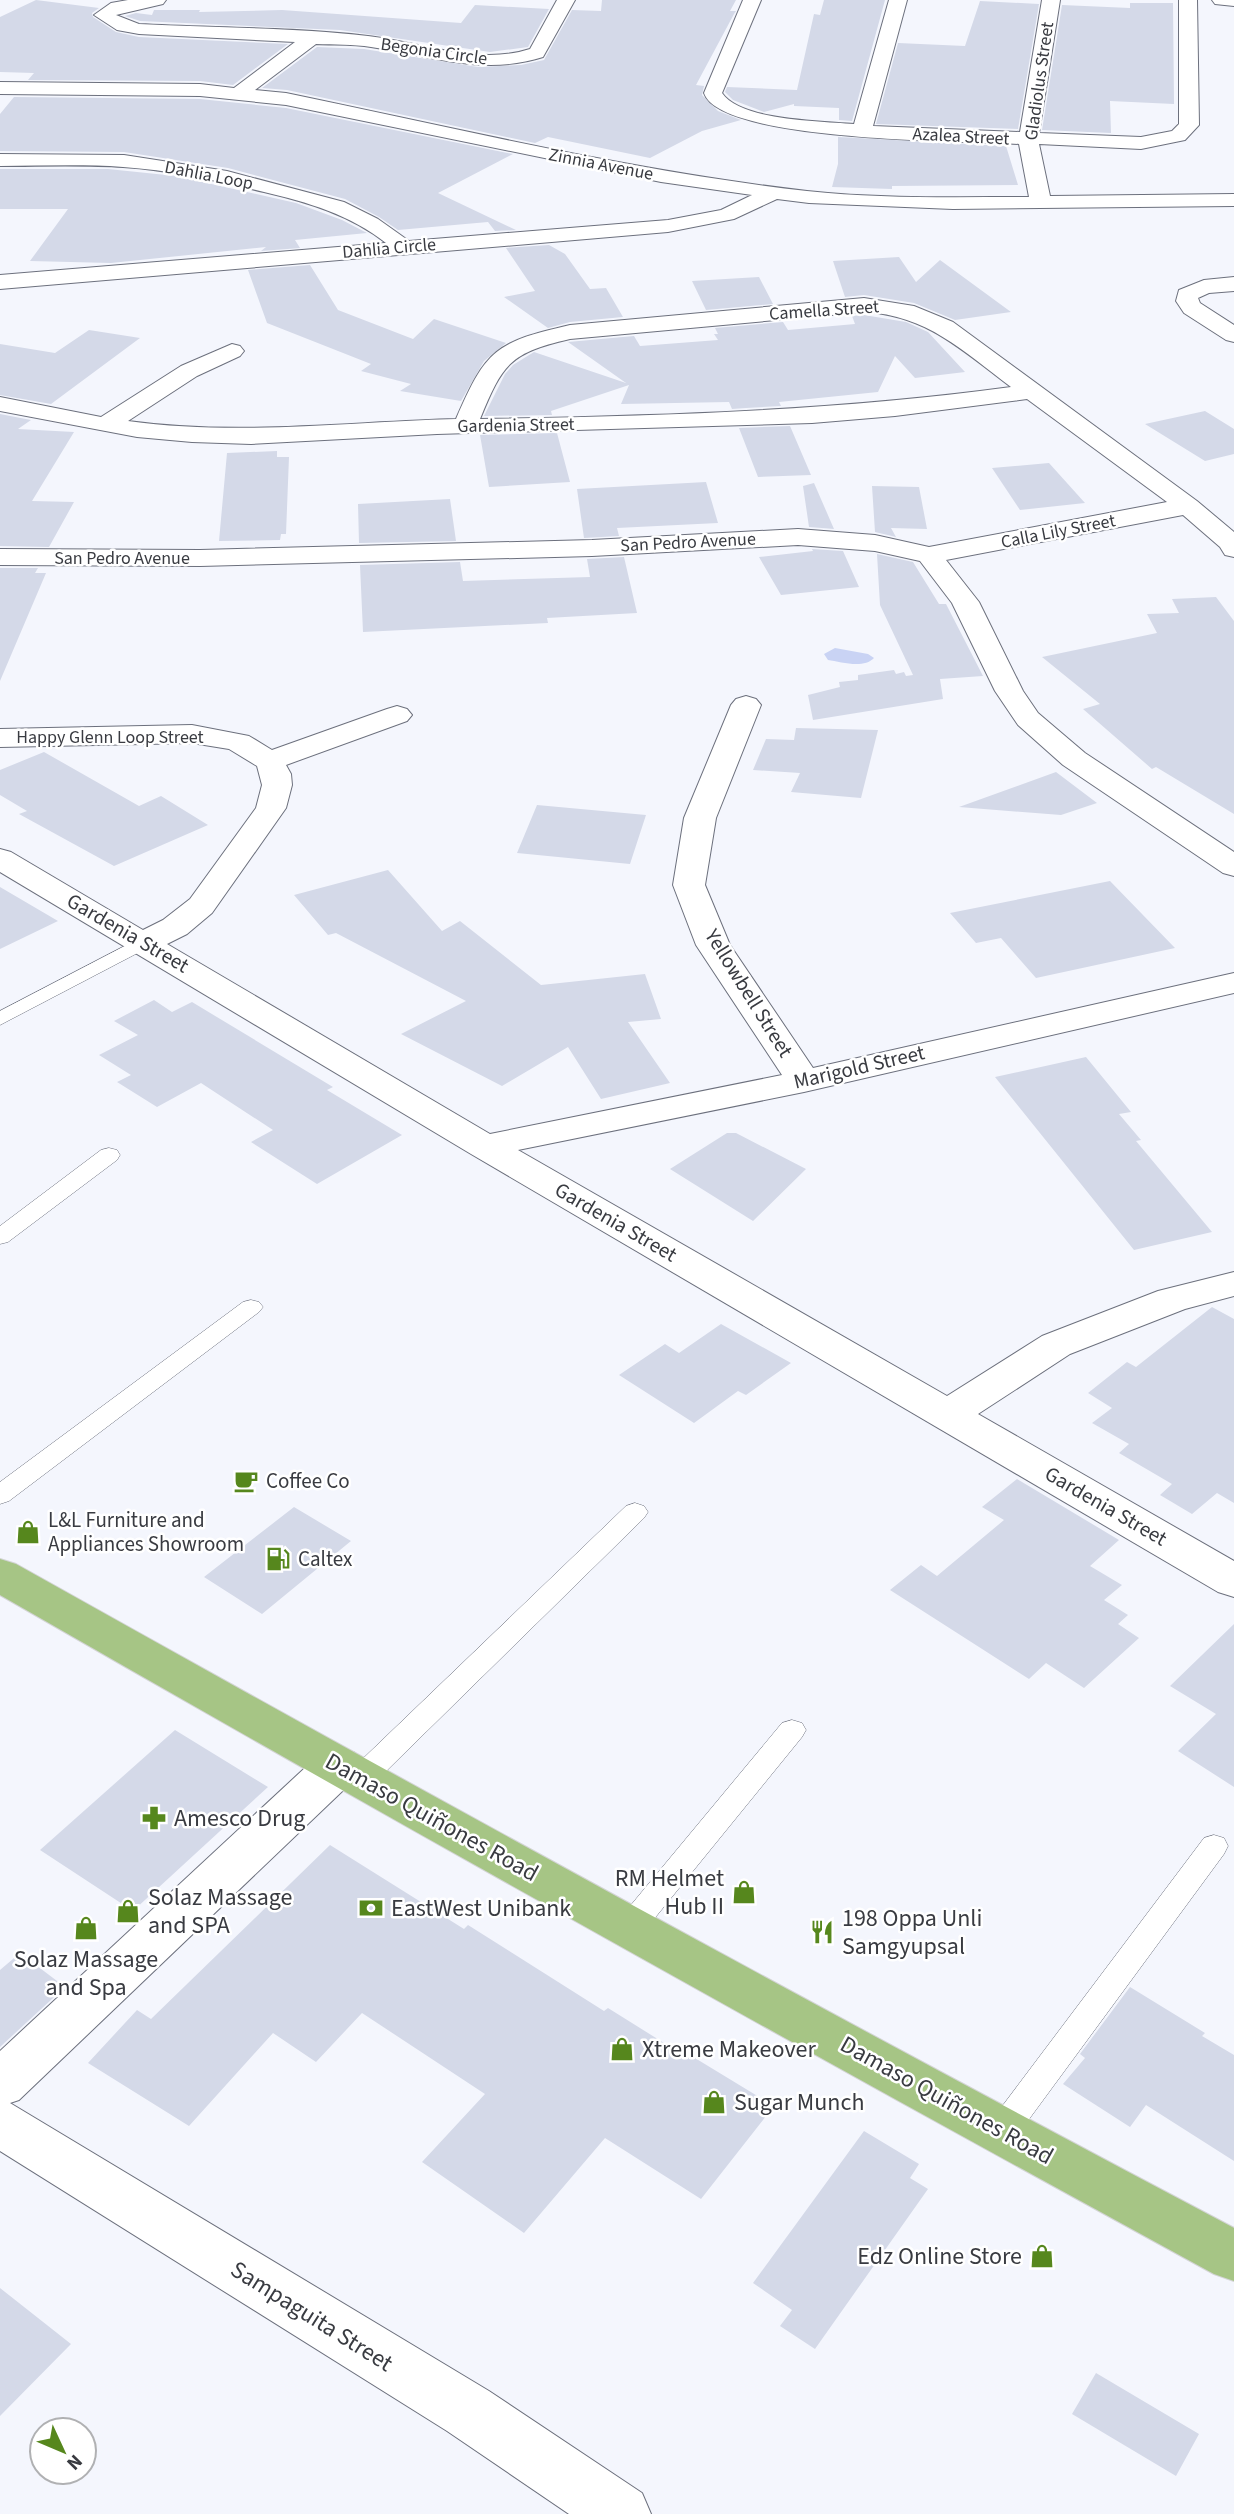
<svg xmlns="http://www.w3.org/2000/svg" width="1234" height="2514" viewBox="0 0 1234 2514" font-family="'Source Sans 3',sans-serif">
<rect width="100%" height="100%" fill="#f4f6fd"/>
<path fill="#c9d3f4" d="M835,648L868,654L874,658C864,669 841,662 828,660L824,654Z"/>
<path fill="#d4d9e8" d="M36,0L99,8L92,13L93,17L116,32L139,37L288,44L233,85L200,81L28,80L34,73L0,72V17Z
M602,0H736L730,11H736L734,14L696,85L704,86L702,95L718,111L741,120L702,131L650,158L548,137L535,143L287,90L262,88L317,47L364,49L478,67L521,65L544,60L572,10L601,11Z
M824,0H885L852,121L839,120V108L794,106V104L764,112L733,100L725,92L727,87L797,90L814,14L820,15Z
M980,1L1039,4L1018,129L876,124L898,43L965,46Z
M1130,3H1173L1174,104L1110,101L1111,133L1042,130L1062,5L1130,8Z
M475,5L549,9L528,47L490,52L340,30L140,21L125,16L136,13L152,15L154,10H200L199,12L282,10L461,23Z
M14,97L200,99L286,108L513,154L438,193L516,230L495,231L488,222L398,230L379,217L345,199L228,168L124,152L0,151V114Z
M838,137L1006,146L1018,185L892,186V189L832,187L838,164Z
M0,169H108L176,176L296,203L342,220L367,233L295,240L300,248L261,251L266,247L111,263L30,261L68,209H0Z
M549,245L565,254L590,289L606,288L623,317L570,322L548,328L504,297L535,291L506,248Z
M899,257L916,282L940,260L1011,312L955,320L914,303L864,295L845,297L833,261Z
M310,265L338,310L413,339L434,319L506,343L484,361L461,401L400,391L411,384L361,371L371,364L267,323L248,270Z
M759,277L773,304L706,310L692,281Z
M864,315L906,322L928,332L965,372L915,378L895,356L878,392L779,402L781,406L746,408L732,409L729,402L621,404L629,385L551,411L552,415L484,416L505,374L513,365L534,352L626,383L568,342L634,336L640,346L718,340L714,334H718L715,328L783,322L788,330L855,324L852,316Z
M89,330L140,338L51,404L0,395V344L55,353Z
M1205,411L1234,429V454L1205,461L1145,424Z
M0,414L31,420L18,429L74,432L32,501L74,502L49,547L0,546Z
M790,426L811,475L758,477L739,428Z
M557,433L570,482L489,487L480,435Z
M277,451V457H289L286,534H281L280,540L219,541L227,453Z
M1049,463L1085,503L1020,510L992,468Z
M706,482L718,523L617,528L619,536L584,538L577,489Z
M814,483L834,529L809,527L803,486Z
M872,486L919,487L927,529L891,528L896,537L875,532Z
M450,499L456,541L359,543L358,504Z
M812,549L843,551L859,587L781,595L759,557L813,551Z
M877,554L913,562L939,604H946L983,676L940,679L943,699L813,720L808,695L840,687L839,682L858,680V675L894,670L896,674L904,672L906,676L913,675L880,605Z
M624,557L637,613L547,618L548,623L363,632L360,565L460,562L463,581L590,577L587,559Z
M0,568H38L35,573H46L0,681Z
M1216,597L1234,621V814L1156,767L1152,769L1083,709L1100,704L1042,657L1157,633L1147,614L1179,613L1172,599Z
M796,728L878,730L861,798L791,792L800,773L753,770L766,739L794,740Z
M44,752L139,806L161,796L208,825L114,866L19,814L27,811L0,795V770Z
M1056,772L1097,803L1061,815L959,807Z
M537,805L646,815L630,864L517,853Z
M388,870L442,931L460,921L541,985L645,974L661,1019L628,1022L670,1083L601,1099L568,1047L502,1086L401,1034L466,1001L336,933L328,935L294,895Z
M1110,881L1175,948L1036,978L1001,938L976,943L950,913Z
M0,887L58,921L0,949Z
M154,1000L172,1012L192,1002L333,1087L327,1090L402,1135L317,1184L251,1142L273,1130L201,1083L157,1107L117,1082L131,1075L99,1055L138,1035L114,1021Z
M1086,1057L1131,1112L1119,1114L1141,1140L1136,1141L1212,1232L1134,1250L995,1077Z
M727,1133H736L806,1169L753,1221L670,1169Z
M1212,1307L1234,1319V1503L1217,1493L1192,1514L1160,1495L1172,1484L1119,1453L1129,1444L1092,1423L1112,1408L1088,1393L1127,1362L1136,1367Z
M721,1324L791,1363L746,1395L738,1391L694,1423L619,1375L665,1344L679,1353Z
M1017,1479L1119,1540L1090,1566L1122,1585L1104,1600L1128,1615L1118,1624L1139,1638L1084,1688L1046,1663L1029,1679L890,1590L921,1565L937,1576L1004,1520L982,1507Z
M294,1507L351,1541L262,1614L204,1577Z
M1234,1624V1787L1178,1751L1216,1714L1170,1686Z
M175,1730L268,1787L133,1911L40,1850Z
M330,1845L464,1929L468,1925L604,2011L608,2008L688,2058L690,2055L774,2106L701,2199L605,2138L524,2233L422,2162L485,2094L362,2013L316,2062L273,2033L189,2126L88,2063L137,2010L151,2019Z
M20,1953L65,1987L0,2047V1970Z
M1130,1987L1205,2033L1202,2036L1234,2055V2161L1146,2105L1130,2127L1063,2084L1085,2058L1080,2054Z
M864,2131L919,2164L910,2178L928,2189L815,2349L780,2326L792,2310L753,2283Z
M0,2288L71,2344L0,2416Z
M1096,2373L1199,2434L1176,2476L1072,2414Z"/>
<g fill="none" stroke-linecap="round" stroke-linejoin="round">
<g stroke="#6c707d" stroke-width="1">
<path id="service" d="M144,936L154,942L151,946L0,1025V1011Z
M109,1148L117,1150L120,1155L117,1160L8,1242L0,1244V1226L101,1150Z
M251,1300L259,1302L263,1307L259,1312L9,1501L0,1504V1482L243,1302Z
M635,1503L644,1506L648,1512L644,1518L370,1787L360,1790L350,1787L346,1779L350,1771L626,1506Z
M792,1720L802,1723L806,1730L802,1737L641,1935L631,1938L621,1935L616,1926L621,1917L782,1723Z
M1214,1835L1224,1838L1228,1846L1224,1854L1013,2141L1002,2145L991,2141L986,2131L991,2121L1204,1838Z"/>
</g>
<g stroke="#6c707d" stroke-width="2">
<path id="minor" d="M128,0H166L163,4L116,15L139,24C213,28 294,27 368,36C420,42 478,66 530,49L557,0H575L543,57C484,76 430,56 371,47C353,44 334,45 316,44L255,90L286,93C459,129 632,171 807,191C880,199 956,197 1029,197L1019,144C968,141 720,142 704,93L743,0H761L722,93C741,121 822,121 854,124L889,0H907L873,126L1020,132L1042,0H1060L1039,133L1141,137L1172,131L1179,124V0H1197L1199,125L1185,140L1141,149L1039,144L1050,196L1234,194V206L953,209L809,203L777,199L734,219L668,232L0,289V275L386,243C351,215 307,202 264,192C218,181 170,170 123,167C82,164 41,166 0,166V154L124,155L227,171L344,202L378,219L409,241L668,220L721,210L752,195L661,182L286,105L200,96L0,94V82L200,84L234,88L295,42L139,34L117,30L94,15L111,3Z
M1212,0H1234V6L1215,4Z
M1234,277V291L1209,293L1198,298L1200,303L1234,325V342L1226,340L1184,313L1176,301L1179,290L1204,280Z
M864,298L914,306L953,322L1197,501L1234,532V557L1225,555L1220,547L1183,515L946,560L979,602L1023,691L1038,713L1085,753L1234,852V876L1223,873L1063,765L1018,725L995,691L952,603L920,561L875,551L798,545L592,556L200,566L0,565V549L200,550L592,540L798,529L875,535L929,547L1167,502L1027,399L895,416L812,423L437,434L251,444L192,442L137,437L0,411V397L101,417L181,366L232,344L240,346L244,351L240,356L197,376L128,421C237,436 346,422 456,419C486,349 496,342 570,325ZM864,312C927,315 963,351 1011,387C834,411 659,416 480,419C503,363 510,353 570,339Z
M746,696L756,699L761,705L716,818L705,885L730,945L813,1068L1234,973V993L804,1092L518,1150L947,1396L1042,1336L1158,1291L1234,1272V1296L1185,1309L1070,1354L978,1414L1234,1561V1597L1218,1592L471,1154L0,872V849L11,852L143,930L163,920L190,899L256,808L262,785L257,766L229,749L192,743L0,747V729L192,725L249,736L272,750L387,709L397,706L407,709L412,715L407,721L286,765L291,774L292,785L286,808L212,913L187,934L167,944L490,1134L782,1075L696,945L673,885L684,818L731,705L736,699Z
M338,1748L355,1753L362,1766L355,1779L19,2100L10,2103L489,2391L642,2493L651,2514H569L447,2431L0,2151V2051L321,1753Z"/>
</g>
<g stroke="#d3d4d5" stroke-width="2">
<path id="primary" d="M0,1559L16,1564C419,1790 825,2012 1234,2228V2281L1214,2274C807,2052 402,1826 0,1595Z"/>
</g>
<use href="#service" fill="#fff" fill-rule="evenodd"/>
<use href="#minor" fill="#fff" fill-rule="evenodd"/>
<use href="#primary" fill="#a6c585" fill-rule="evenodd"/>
</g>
<defs>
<g id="cafe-bare" transform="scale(1.89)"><path d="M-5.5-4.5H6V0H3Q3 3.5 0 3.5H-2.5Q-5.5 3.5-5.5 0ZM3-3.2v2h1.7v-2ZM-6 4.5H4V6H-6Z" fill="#56871d" stroke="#fff" stroke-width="2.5" paint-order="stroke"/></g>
<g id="shop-bare" transform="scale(1.89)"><path d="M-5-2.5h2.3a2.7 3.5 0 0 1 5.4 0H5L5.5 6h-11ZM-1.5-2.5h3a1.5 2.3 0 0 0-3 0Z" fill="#56871d" stroke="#fff" stroke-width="2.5" paint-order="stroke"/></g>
<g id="fuel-bare" transform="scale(1.89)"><path d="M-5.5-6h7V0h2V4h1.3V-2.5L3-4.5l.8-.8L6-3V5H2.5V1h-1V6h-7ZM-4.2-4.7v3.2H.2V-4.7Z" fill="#56871d" stroke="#fff" stroke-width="2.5" paint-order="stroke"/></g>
<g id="pharmacy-bare" transform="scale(1.89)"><path d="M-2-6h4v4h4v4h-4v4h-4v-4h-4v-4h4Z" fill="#56871d" stroke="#fff" stroke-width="2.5" paint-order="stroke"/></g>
<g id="bank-bare" transform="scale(1.89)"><path d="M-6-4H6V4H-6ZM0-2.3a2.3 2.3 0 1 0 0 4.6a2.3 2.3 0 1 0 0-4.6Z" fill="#56871d" stroke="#fff" stroke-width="2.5" paint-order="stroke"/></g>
<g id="restaurant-bare" transform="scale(1.89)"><path d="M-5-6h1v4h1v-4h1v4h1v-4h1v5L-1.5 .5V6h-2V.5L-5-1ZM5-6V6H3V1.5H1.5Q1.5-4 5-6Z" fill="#56871d" stroke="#fff" stroke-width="2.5" paint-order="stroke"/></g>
</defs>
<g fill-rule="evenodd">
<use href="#cafe-bare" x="246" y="1481"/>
<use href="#shop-bare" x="28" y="1532"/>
<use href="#fuel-bare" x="278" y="1559"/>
<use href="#pharmacy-bare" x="154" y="1818"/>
<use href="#shop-bare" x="744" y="1892"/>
<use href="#bank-bare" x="371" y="1908"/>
<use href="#shop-bare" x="128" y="1911"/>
<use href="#shop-bare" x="86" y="1928"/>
<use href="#restaurant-bare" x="822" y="1932"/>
<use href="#shop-bare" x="622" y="2049"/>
<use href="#shop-bare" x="714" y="2102"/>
<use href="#shop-bare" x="1042" y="2256"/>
</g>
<g text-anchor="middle" stroke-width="5" stroke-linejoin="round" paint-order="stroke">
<g font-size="18" fill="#393b41" stroke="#fff">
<text transform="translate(434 51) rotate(8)" y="6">Begonia Circle</text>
<text transform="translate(1039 81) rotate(-82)" y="6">Gladiolus Street</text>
<text transform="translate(961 136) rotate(3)" y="6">Azalea Street</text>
<text transform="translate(601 164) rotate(11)" y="6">Zinnia Avenue</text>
<text transform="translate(209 175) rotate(11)" y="6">Dahlia Loop</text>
<text transform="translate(389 248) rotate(-5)" y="6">Dahlia Circle</text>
<text transform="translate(824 310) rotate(-4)" y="6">Camella Street</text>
<text transform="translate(516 425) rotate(-1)" y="6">Gardenia Street</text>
<text transform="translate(1058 531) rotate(-11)" y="6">Calla Lily Street</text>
<text transform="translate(688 542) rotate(-3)" y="6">San Pedro Avenue</text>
<text x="122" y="564">San Pedro Avenue</text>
<text x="110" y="743">Happy Glenn Loop Street</text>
</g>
<g font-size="21" fill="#393b41" stroke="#fff">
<text transform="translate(128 933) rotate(30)" y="7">Gardenia Street</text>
<text transform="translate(749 993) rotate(58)" y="7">Yellowbell Street</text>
<text transform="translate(859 1067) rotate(-13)" y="7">Marigold Street</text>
<text transform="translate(616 1222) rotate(30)" y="7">Gardenia Street</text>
<text transform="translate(1106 1506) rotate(30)" y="7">Gardenia Street</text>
</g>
<g font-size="21" fill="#393b41" stroke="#fff" text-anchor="start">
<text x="266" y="1488">Coffee Co</text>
<text x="48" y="1527">L&amp;L Furniture and<tspan x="48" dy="24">Appliances Showroom</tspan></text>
<text x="298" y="1566">Caltex</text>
</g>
<g font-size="24" fill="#393b41" stroke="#fff">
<text transform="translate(432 1817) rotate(29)" y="8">Damaso Quiñones Road</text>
<text transform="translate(947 2100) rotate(29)" y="8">Damaso Quiñones Road</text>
<text transform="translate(312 2316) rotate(32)" y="8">Sampaguita Street</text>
</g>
<g font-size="24" fill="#393b41" stroke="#fff" text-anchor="start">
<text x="174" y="1826">Amesco Drug</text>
<text x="724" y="1886" text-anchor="end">RM Helmet<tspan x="724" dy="28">Hub II</tspan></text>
<text x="148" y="1905">Solaz Massage<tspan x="148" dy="28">and SPA</tspan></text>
<text x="391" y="1916">EastWest Unibank</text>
<text x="842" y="1926">198 Oppa Unli<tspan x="842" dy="28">Samgyupsal</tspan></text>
<text x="86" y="1967" text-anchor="middle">Solaz Massage<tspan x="86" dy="28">and Spa</tspan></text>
<text x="642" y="2057">Xtreme Makeover</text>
<text x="734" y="2110">Sugar Munch</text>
<text x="1022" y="2264" text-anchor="end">Edz Online Store</text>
</g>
</g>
<g transform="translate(63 2451) rotate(134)"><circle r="33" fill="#ffffff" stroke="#b0b1b3" stroke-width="2"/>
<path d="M0-5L12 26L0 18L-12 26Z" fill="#56871d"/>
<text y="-10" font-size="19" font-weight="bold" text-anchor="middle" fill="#393b41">N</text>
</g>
</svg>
